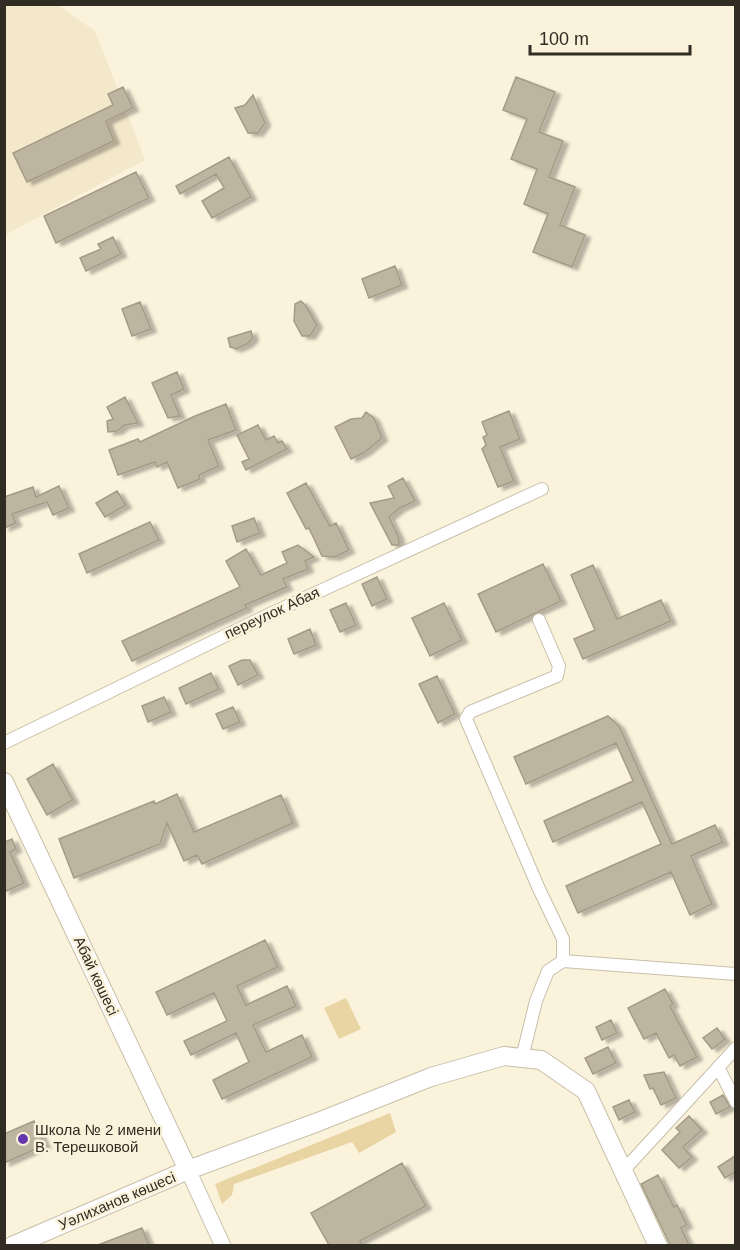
<svg xmlns="http://www.w3.org/2000/svg" width="740" height="1250" viewBox="0 0 740 1250" font-family="Arial,sans-serif">
<defs>
<filter id="shadow"><feDropShadow dx="5.5" dy="3" stdDeviation="1.5" flood-color="#0004"/></filter>
</defs>
<rect width="100%" height="100%" fill="#fbf2dc"/>
<path fill="#f4e8cb" d="M5,5H58L95,31L145,160L5,235Z"/>
<path fill="#e9d4a4" d="M346,998L361,1029L339,1039L324,1008Z
M390,1113L396,1132L359,1153L352,1142L234,1184L232,1195L222,1204L215,1184Z"/>
<path fill="#beb5a0" stroke="#a49b87" stroke-width="1.5" filter="url(#shadow)" d="M516,77L555,92L539,132L563,141L549,177L575,187L560,225L585,235L572,267L533,252L548,214L524,204L537,169L511,159L527,119L503,110Z
M123,87L133,108L106,121L114,141L27,182L13,153L113,105L108,94Z
M253,95L265,123L258,133H248L235,108L245,105Z
M229,157L251,197L212,218L202,201L224,188L216,174L180,194L176,186Z
M136,172L149,198L56,243L44,216Z
M113,237L121,254L86,271L80,258L101,249L98,244Z
M395,266L402,285L369,298L362,279Z
M301,301L306,306L317,325L310,336H302L294,321L295,304Z
M140,302L151,329L132,336L122,309Z
M251,331L253,338L247,344L236,349L230,347L228,338Z
M177,372L184,389L171,395L180,416L168,418L152,383Z
M125,397L138,423L125,425L117,431L108,432L107,421L113,419L107,407Z
M226,404L236,430L208,440L219,466L199,475L200,479L178,488L167,462L157,467L155,462L118,475L109,450L138,439L140,442L195,416Z
M509,411L520,439L500,447L514,481L498,487L482,449L486,445L483,437L487,435L482,422Z
M366,412L374,418L382,438L365,452L351,459L335,427L351,419L362,418Z
M258,425L266,440L274,436L278,443L282,441L287,449L246,470L242,462L249,459L237,435Z
M403,478L415,501L400,508L389,517L399,538V545H392L370,503L394,498L388,486Z
M306,483L330,526L336,523L349,550L335,557L322,556L309,528L306,529L287,493Z
M59,486L69,508L53,515L47,502L12,514L16,523L4,528V497L33,487L36,497Z
M117,491L126,505L105,517L96,503Z
M254,518L260,533L237,542L232,526Z
M150,522L159,540L87,573L79,554Z
M298,545L314,557L305,561L308,569L283,579L287,587L245,605L247,608L132,661L122,641L240,587L226,561L246,549L261,575L287,563L282,552Z
M543,564L561,601L496,632L478,594Z
M593,565L617,619L661,600L671,621L583,659L574,639L595,630L571,575Z
M377,577L387,599L372,606L362,584Z
M346,603L356,625L340,632L330,610Z
M444,603L462,640L430,656L412,618Z
M310,629L316,645L294,654L288,639Z
M242,660H250L258,675L238,685L229,666Z
M211,673L219,689L186,704L179,688Z
M437,676L455,714L438,723L419,684Z
M164,697L171,712L148,722L142,706Z
M233,707L240,722L223,729L216,714Z
M608,716L619,726L672,844L715,825L723,842L691,856L712,904L690,915L671,872L578,913L566,886L661,844L642,802L553,842L544,821L633,781L616,743L526,784L514,757Z
M53,764L73,800L47,815L27,779Z
M177,794L194,832L281,795L293,823L202,864L197,855L184,861L167,823L160,844L74,878L59,839L154,801L155,804Z
M12,839L16,849L10,852L24,883L4,892V840L5,842Z
M265,940L278,967L237,986L246,1005L287,986L296,1006L253,1025L266,1052L302,1035L312,1057L222,1099L213,1080L249,1062L236,1033L191,1055L184,1041L227,1021L214,993L167,1015L156,992Z
M665,989L673,1004L670,1006L697,1057L680,1066L674,1055L669,1058L656,1033L644,1039L628,1008Z
M611,1020L617,1033L602,1040L596,1027Z
M717,1028L725,1039L712,1049L703,1038Z
M608,1047L616,1063L593,1074L585,1058Z
M664,1072L676,1098L661,1105L653,1088L650,1089L644,1075Z
M723,1095L730,1107L716,1114L710,1102Z
M629,1100L635,1112L619,1120L613,1107Z
M689,1116L702,1130L683,1147L692,1157L679,1168L662,1150L680,1132L676,1128Z
M34,1121L45,1145L4,1163V1134Z
M735,1156V1172L725,1178L718,1167Z
M402,1163L426,1206L360,1241L363,1245H329L311,1213Z
M658,1175L674,1207L677,1205L687,1225L681,1228L689,1245H670L641,1184Z
M142,1228L149,1245H98Z"/>
<g fill="none" stroke-linecap="round" stroke-linejoin="round">
<g stroke="#c8bfaa" stroke-width="14">
<path id="minor" d="M539,620L559,666L557,676L470,712L466,719L539,889L563,939V961
M4,743L270,614L542,489
M522,1058L536,1001L548,971L563,961L736,974
M718,1067L736,1102
M623,1171L736,1048"/>
</g>
<g stroke="#c8bfaa" stroke-width="17">
<path id="tertiary" d="M188,1170L223,1246"/>
</g>
<g stroke="#c8bfaa" stroke-width="20">
<path id="secondary" d="M4,782L188,1170
M12,1246L188,1170L318,1122L431,1077L504,1056L541,1060L586,1091L658,1246"/>
</g>
<use href="#minor" stroke="#fff" stroke-width="12"/>
<use href="#tertiary" stroke="#fff" stroke-width="15"/>
<use href="#secondary" stroke="#fff" stroke-width="18"/>
</g>
<circle fill="#6536ad" stroke="#fbf2dc" stroke-width="2" cx="23" cy="1139" r="6"/>
<g text-anchor="middle" stroke-width="5" stroke-linejoin="round" paint-order="stroke">
<g font-size="15" fill="#302c24" stroke="#fbf2dc">
<text transform="translate(272 613) rotate(-25)" y="5">переулок Абая</text>
<text transform="translate(96 976) rotate(65)" y="5">Абай көшесі</text>
<text transform="translate(117 1201) rotate(-23)" y="5">Уәлиханов көшесі</text>
</g>
<g font-size="15" fill="#302c24" stroke="#fbf2dc" text-anchor="start">
<text x="35" y="1135">Школа № 2 имени<tspan x="35" dy="17">В. Терешковой</tspan></text>
</g>
</g>
<rect width="740" height="1250" fill="none" stroke="#302c24" stroke-width="12"/>
<path d="M530 45v9h160v-9" fill="none" stroke="#302c24" stroke-width="3"/>
<text x="539" y="45" font-size="18" fill="#302c24" stroke="#fbf2dc" stroke-width="4.5" paint-order="stroke">100 m</text>
</svg>
